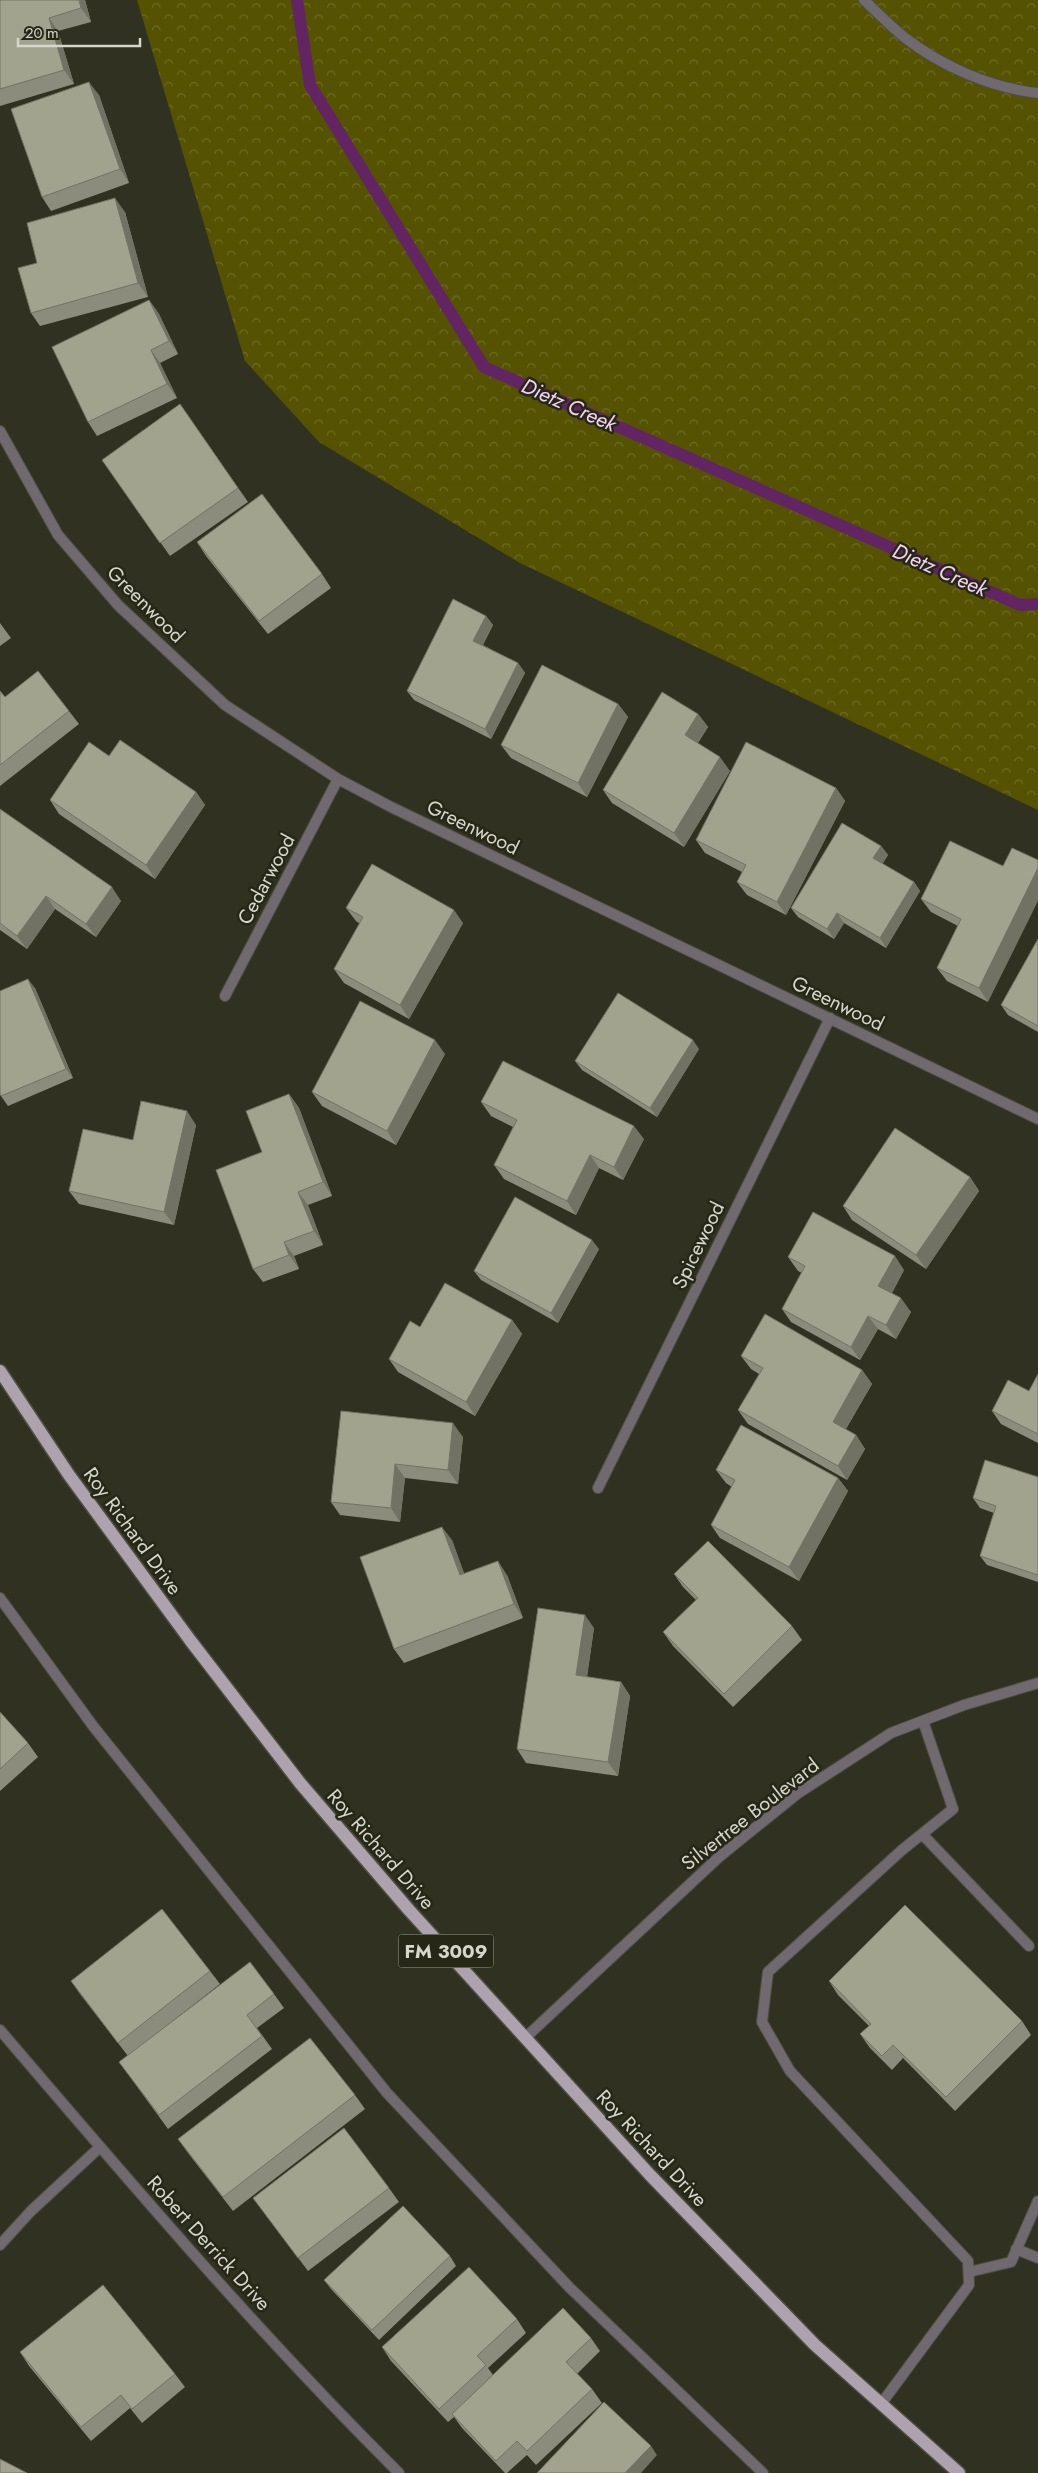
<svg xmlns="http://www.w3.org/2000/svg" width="1038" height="2473" viewBox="0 0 1038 2473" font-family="Jost,sans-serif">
<defs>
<pattern id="forest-crowns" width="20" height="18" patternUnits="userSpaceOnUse" patternTransform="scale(1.25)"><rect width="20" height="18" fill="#555301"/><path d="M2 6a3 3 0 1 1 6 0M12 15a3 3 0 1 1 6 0" fill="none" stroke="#6d6b25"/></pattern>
</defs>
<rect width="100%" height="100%" fill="#313121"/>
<path fill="url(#forest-crowns)" d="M137,0H1038V810L520,563L319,442L245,361Z"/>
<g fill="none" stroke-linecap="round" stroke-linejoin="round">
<path stroke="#622463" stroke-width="12" d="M297,0L310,85L484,367L1020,605L1038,604"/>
<g stroke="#4f4f40" stroke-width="12">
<path id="lane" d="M864,0C877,12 890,26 904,37C941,66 991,88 1038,93
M0,1598L93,1726L387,2093L570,2288L763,2473
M922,1834L1029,1946
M1016,2249L1038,2258
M969,2272L1011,2262L1038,2201
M881,2404L969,2285L968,2261L790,2071L762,2022L768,1972L902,1850L953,1809L923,1721"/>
</g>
<g stroke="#4f4f40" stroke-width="12">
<path id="street" d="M0,431L58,535L118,605L225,705L338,779L391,807L1038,1119
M225,996L338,779
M598,1488L830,1018
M0,2030C129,2181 258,2333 399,2473
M525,2038L719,1857L797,1794L891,1733L964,1705L1038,1683
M0,2245L31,2211L100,2147"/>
</g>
<g stroke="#4f4f40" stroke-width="15">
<path id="primary" d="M0,1371L69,1475L190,1640L300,1783L409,1910L650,2175L815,2345L959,2473"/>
</g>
<use href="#lane" stroke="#706970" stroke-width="10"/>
<use href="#street" stroke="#706970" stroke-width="10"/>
<use href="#primary" stroke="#afa2af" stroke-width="12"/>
</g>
<path fill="#8b8c7b" d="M0,0H85L91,22L58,31L74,84L0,106Z
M99,95L129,183L51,211L42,197Z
M125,212L148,297L40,326L31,313L37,263Z
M149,300L159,314L178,354L160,363L177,398L97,436L88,422Z
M180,404L248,502L170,556L102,460Z
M197,542L322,574L331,588L268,634L206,556Z
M486,616L493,625L483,645L518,663L525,673L491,739L414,700L407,691Z
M0,623L11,638L0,646Z
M0,691L5,697L69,711L79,724L0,786Z
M618,704L628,717L587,797L511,758L501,745Z
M698,714L708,727L698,743L730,771L684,847L612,803L603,790Z
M836,788L845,801L786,915L747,895L737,882L742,872L705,853L696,840Z
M196,792L205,805L155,879L59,814L50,800Z
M0,809L121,901L96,937L55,909L27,949L0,930Z
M950,841L988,1002L947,981L937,968L958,926L931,912L921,899Z
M881,846L888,855L882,864L914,882L920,891L886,948L844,923L834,939L798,917L791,908Z
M346,908L463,923L409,1019L344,983L334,969L360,924L356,921Z
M1038,939V1032L1008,1015L1001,1005Z
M35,988L73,1078L8,1106L1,1096Z
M699,1049L657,1117L582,1070L575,1061Z
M445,1054L396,1145L322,1106L312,1092Z
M289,1094L299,1108L332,1196L308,1205L323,1245L294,1256L299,1269L263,1282L253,1269L262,1152Z
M481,1102L644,1139L623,1180L599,1168L576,1215L504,1179L494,1165L513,1127L491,1116Z
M196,1125L174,1225L79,1204L69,1191L133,1140Z
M970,1177L979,1191L926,1269L852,1220L843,1206Z
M599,1249L558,1323L481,1280L474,1271Z
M788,1257L904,1270L892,1293L911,1312L896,1339L878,1329L860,1360L791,1322L782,1309L802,1273L798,1271Z
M512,1320L522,1334L475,1416L398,1372L389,1359L420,1327Z
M741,1356L862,1370L872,1384L846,1429L856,1435L865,1449L847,1480L748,1424L738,1410L759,1374L751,1369Z
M1038,1374V1443L1001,1424L992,1411L1029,1391Z
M341,1411L463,1437L458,1484L405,1478L400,1522L340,1515L331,1502Z
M716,1470L838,1478L848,1491L799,1581L720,1538L711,1525L732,1487L726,1483Z
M1038,1477V1582L987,1565L980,1556L994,1513L980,1508L973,1498Z
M452,1540L464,1574L507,1575L523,1618L404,1663L394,1649Z
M674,1574L792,1626L802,1640L733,1707L673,1646L663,1632L696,1600L683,1587Z
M594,1628L587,1677L621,1682L630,1696L618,1776L526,1763L517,1749Z
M0,1712L28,1743L38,1757L0,1791Z
M210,1971L220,1984L174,2020L274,1994L284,2008L257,2028L272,2049L168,2129L119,2062L128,2056L80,1994L71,1981Z
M829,1981L1022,2021L1031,2035L955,2111L903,2058L892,2070L870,2048L860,2034L869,2026L838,1995Z
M355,2095L365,2109L233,2211L188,2153L178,2139Z
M389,2188L399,2202L308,2271L253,2198Z
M450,2256L456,2266L379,2340L331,2289L324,2280Z
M517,2319L526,2333L488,2368L493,2375L591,2338L600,2351L577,2374L592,2389L602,2403L536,2465L527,2455L507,2473H505L462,2428L454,2417L448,2422L391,2361L382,2347Z
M20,2352L175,2374L185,2387L142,2423L130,2408L91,2441L29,2366Z"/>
<path fill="#717264" d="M79,0H85L91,22L81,8Z
M49,18L58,31L74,84L64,70Z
M89,82L99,95L129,183L120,169Z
M115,198L125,212L148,297L138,283Z
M149,300L159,314L178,354L169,341Z
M151,350L160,363L177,398L167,384Z
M486,616L493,625L480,650L473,641Z
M518,663L525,673L491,739L485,729Z
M618,704L628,717L587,797L578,783Z
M698,714L708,727L694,749L685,735Z
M720,757L730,771L684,847L674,833Z
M836,788L845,801L786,915L777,902Z
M196,792L205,805L155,879L146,865Z
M881,846L888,855L880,868L873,858Z
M1038,868V901L988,1002L979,988Z
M914,882L920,891L886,948L880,938Z
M112,887L121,901L96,937L86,924Z
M46,896L55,909L27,949L17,936Z
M454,910L463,923L409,1019L400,1005Z
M837,913L844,923L834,939L827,929Z
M28,979L35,988L73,1078L66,1069Z
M435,1040L445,1054L396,1145L387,1131Z
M693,1040L699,1049L657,1117L650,1108Z
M289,1094L299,1108L332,1196L323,1182Z
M187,1111L196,1125L174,1225L164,1212Z
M634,1126L644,1139L623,1180L614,1167Z
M590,1155L599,1168L576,1215L567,1201Z
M970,1177L979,1191L926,1269L916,1255Z
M298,1192L308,1205L323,1245L314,1231Z
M592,1240L599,1249L558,1323L551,1313Z
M284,1242L294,1256L299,1269L289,1255Z
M895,1256L904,1270L888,1300L878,1286Z
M901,1298L911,1312L896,1339L886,1325Z
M868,1316L878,1329L860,1360L851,1347Z
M512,1320L522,1334L475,1416L466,1402Z
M862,1370L872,1384L842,1435L833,1422Z
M453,1423L463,1437L458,1484L448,1470Z
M856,1435L865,1449L847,1480L838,1466Z
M395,1464L405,1478L400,1522L391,1508Z
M838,1478L848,1491L799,1581L789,1567Z
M442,1527L452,1540L470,1589L460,1575Z
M498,1561L507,1575L523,1618L514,1604Z
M585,1615L594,1628L585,1689L576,1675Z
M621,1682L630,1696L618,1776L608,1762Z
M651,2446L657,2455L641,2473H625Z"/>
<path fill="#a2a38f" stroke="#717264" d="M0,0H79L81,8L49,18L64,70L0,89Z
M89,82L120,169L42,197L11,109Z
M115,198L138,283L31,313L18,268L37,263L27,223Z
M149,300L169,341L151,350L167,384L88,422L52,347Z
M180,404L238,488L160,543L102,460Z
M262,494L322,574L259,621L197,542Z
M453,599L486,616L473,641L518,663L485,729L407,691Z
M542,665L618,704L578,783L501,745Z
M38,671L69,711L0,765V691L5,697Z
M662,692L698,714L685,735L720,757L674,833L603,790Z
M120,740L196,792L146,865L50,800L89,742L109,756Z
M746,742L836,788L777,902L737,882L746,865L696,840Z
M0,809L112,887L86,924L46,896L17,936L0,923Z
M842,823L881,846L873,858L914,882L880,938L837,913L827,929L791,908Z
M950,841L1003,866L1012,848L1038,860V868L979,988L937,968L961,919L921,899Z
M372,864L454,910L400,1005L334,969L363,917L346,908Z
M1038,939V1026L1001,1005Z
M28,979L66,1069L1,1096L0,1094V991Z
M618,993L693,1040L650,1108L575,1061Z
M360,1001L435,1040L387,1131L312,1092Z
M503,1061L634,1126L614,1167L590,1155L567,1201L494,1165L517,1120L481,1102Z
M289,1094L323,1182L298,1192L314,1231L284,1242L289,1255L253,1269L216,1170L262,1152L246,1111Z
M141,1101L187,1111L164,1212L69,1191L83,1129L133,1140Z
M895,1128L970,1177L916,1255L843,1206Z
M515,1197L592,1240L551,1313L474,1271Z
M813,1212L895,1256L878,1286L901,1298L886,1325L868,1316L851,1347L782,1309L805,1266L788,1257Z
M445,1283L512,1320L466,1402L389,1359L410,1321L420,1327Z
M765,1314L862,1370L833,1422L856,1435L838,1466L738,1410L763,1368L741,1356Z
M1038,1374V1434L992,1411L1008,1380L1029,1391Z
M341,1411L453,1423L448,1470L395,1464L391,1508L331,1502Z
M741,1425L838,1478L789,1567L711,1525L735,1480L716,1470Z
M985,1460L1038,1477V1575L980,1556L996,1506L973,1498Z
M442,1527L460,1575L498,1561L514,1604L394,1649L360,1557Z
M708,1541L792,1626L724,1694L663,1632L698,1598L674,1574Z
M538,1608L585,1615L576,1675L621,1682L608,1762L517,1749Z
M0,1712L28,1743L0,1769Z
M905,1905L1022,2021L946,2097L893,2045L882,2056L860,2034L871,2024L829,1981Z
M162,1909L210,1971L118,2043L71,1981Z
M250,1962L274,1994L247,2015L262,2036L159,2115L119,2062Z
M310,2038L355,2095L223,2197L178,2139Z
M344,2128L389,2188L298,2258L253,2198Z
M403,2206L450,2256L372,2330L324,2280Z
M469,2267L517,2319L477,2356L486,2365L439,2409L382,2347Z
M103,2285L175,2374L132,2409L121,2395L81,2427L20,2352Z
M563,2308L591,2338L566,2362L592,2389L527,2451L517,2441L496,2461L452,2414Z
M604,2402L651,2446L625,2473H537Z
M0,2459L27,2473H0Z"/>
<g text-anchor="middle" stroke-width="5" stroke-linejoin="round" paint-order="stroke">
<rect fill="#272717" stroke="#a2a296" stroke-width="1" x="398.5" y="1934.5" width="95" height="33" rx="4"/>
<g font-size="19" font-weight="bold" fill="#d6d6cc">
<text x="446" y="1958">FM 3009</text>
</g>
<g font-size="20" fill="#d6d6cc" stroke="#272717">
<text transform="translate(146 604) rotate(45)" y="7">Greenwood</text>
<text transform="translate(473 827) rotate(26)" y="7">Greenwood</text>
<text transform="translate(266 879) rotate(-62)" y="7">Cedarwood</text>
<text transform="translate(838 1003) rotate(26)" y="7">Greenwood</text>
<text transform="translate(698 1245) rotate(-64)" y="7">Spicewood</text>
<text transform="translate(133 1531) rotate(54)" y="7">Roy Richard Drive</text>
<text transform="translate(750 1814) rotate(-38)" y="7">Silvertree Boulevard</text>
<text transform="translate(381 1849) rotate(49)" y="7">Roy Richard Drive</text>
<text transform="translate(652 2148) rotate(47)" y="7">Roy Richard Drive</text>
<text transform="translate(209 2243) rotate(48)" y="7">Robert Derrick Drive</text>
</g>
<g font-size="21" font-style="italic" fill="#f5d1f4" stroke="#272717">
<text transform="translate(569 405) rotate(24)" y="7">Dietz Creek</text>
<text transform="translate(940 570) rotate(24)" y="7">Dietz Creek</text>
</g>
</g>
<path d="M18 38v8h122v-8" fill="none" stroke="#d6d6cc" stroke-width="2.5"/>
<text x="25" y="38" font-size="15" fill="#d6d6cc" stroke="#272717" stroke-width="4" paint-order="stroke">20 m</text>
</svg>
